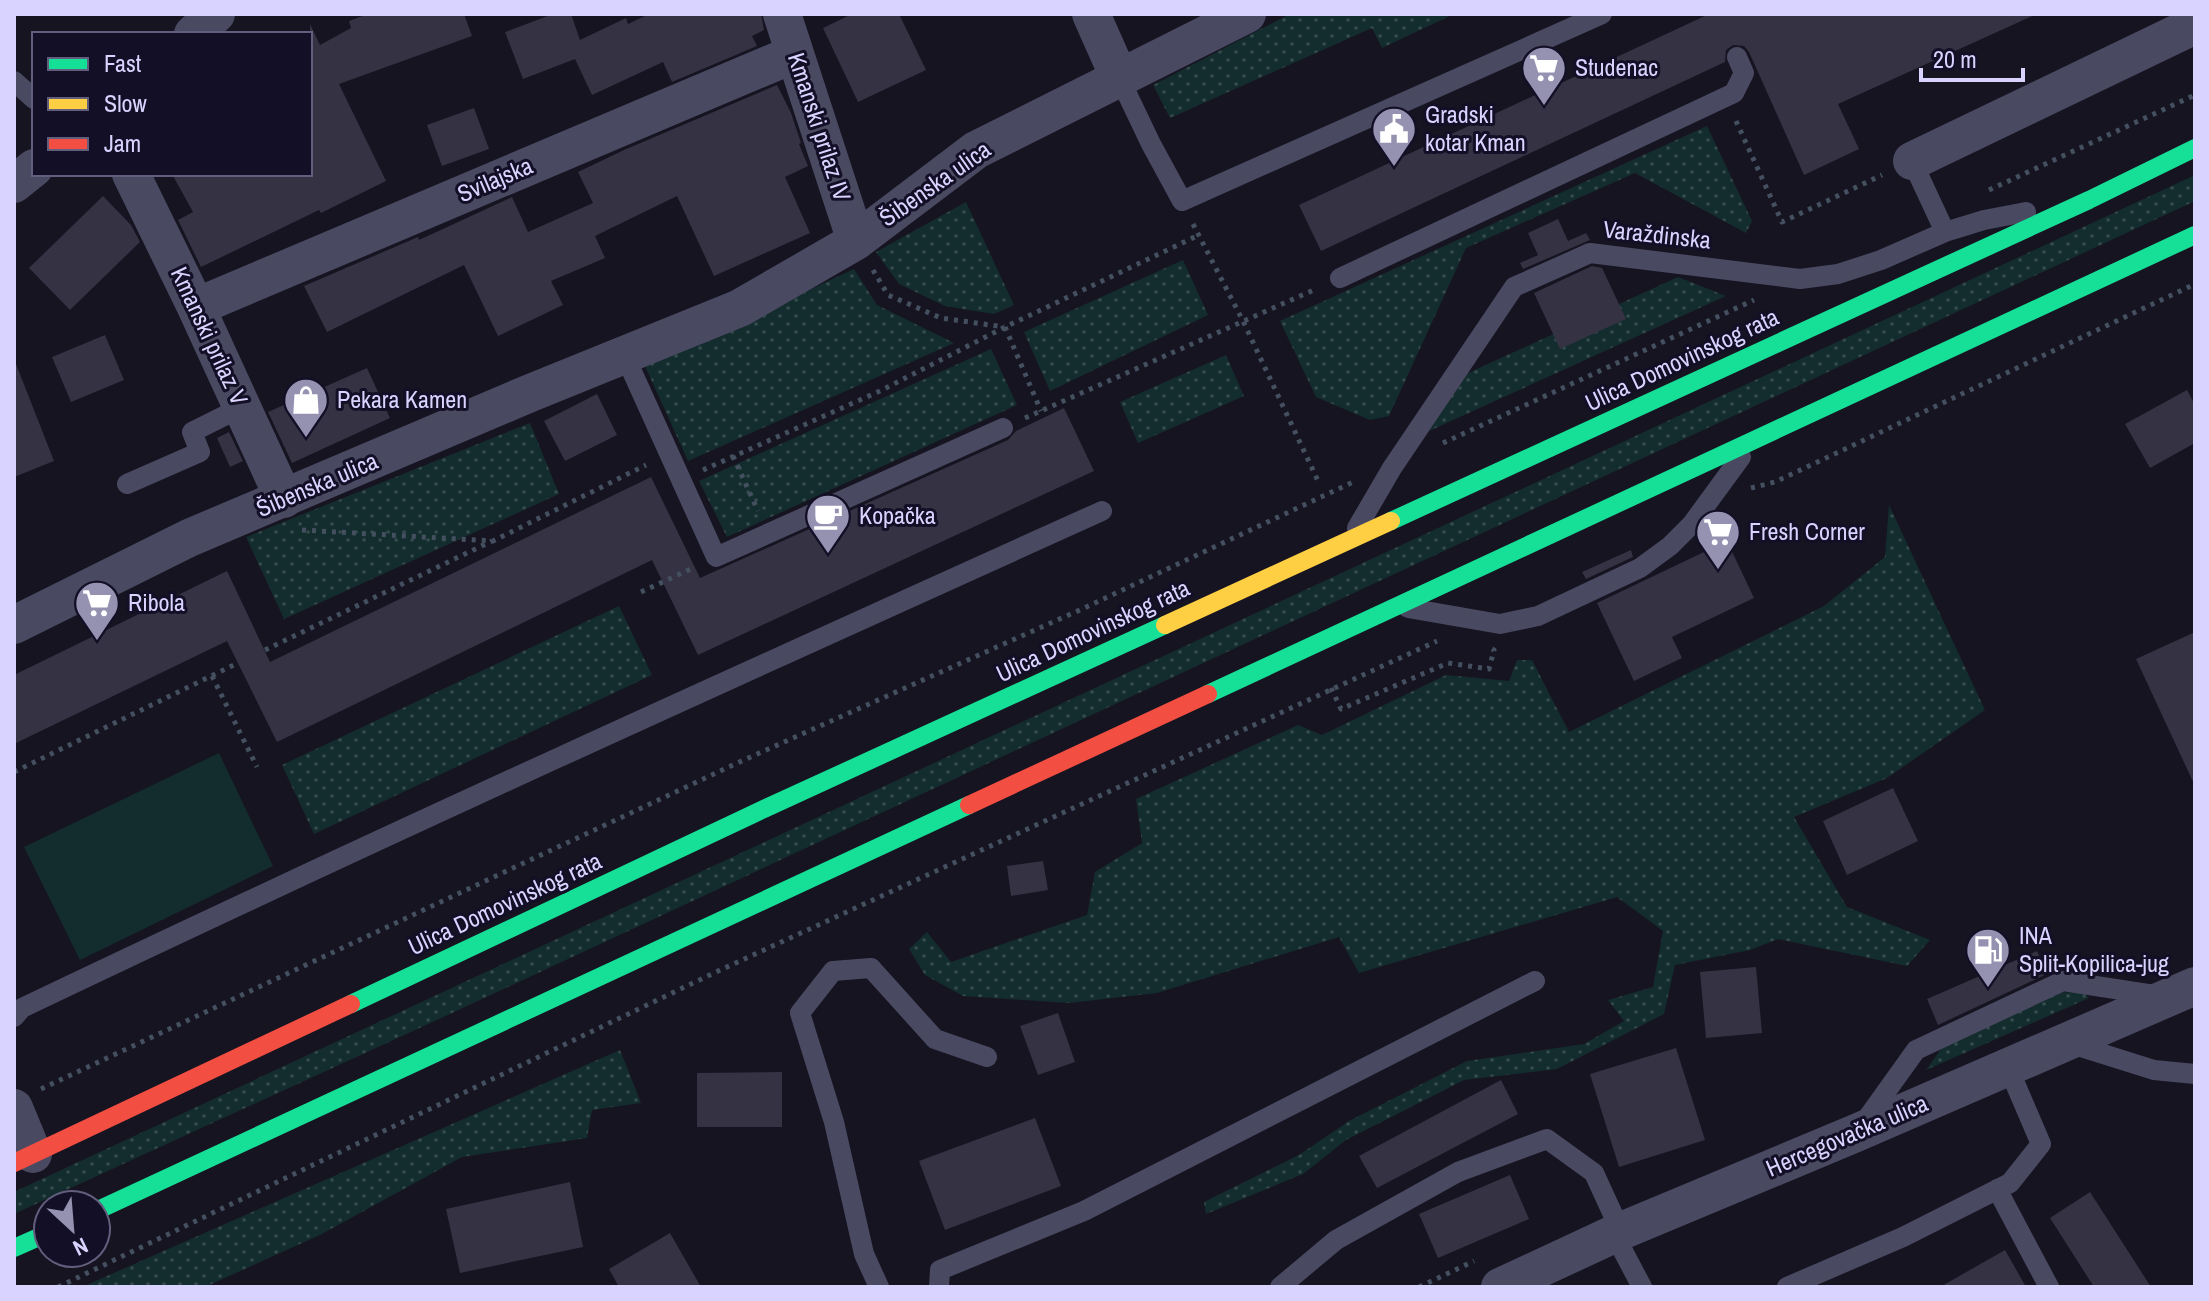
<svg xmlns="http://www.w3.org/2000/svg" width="2209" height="1301" viewBox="0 0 2209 1301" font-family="'Archivo Narrow',sans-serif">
<defs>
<pattern id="grass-dots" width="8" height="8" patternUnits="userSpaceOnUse" patternTransform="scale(2)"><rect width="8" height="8" fill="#132c2d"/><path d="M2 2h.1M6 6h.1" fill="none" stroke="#354a4c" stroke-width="1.8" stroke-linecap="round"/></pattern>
</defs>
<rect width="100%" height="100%" fill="#161421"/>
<path fill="url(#grass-dots)" d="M1290,14H1454L1382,48L1372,28L1170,118L1153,85Z
M1707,126L1752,221L1746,233L1635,173L1466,248L1389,416L1370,420L1316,397L1280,321Z
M2195,175V201L437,1020L14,1214V1192Z
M966,202L1014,305L994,314L945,306L899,284L876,252Z
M1183,260L1208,315L1050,391L1024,332Z
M854,269L877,305L954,343L688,461L645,366Z
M1678,277L1726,296L1429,431L1466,374Z
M991,349L1017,405L727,537L699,481Z
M1226,355L1244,396L1138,443L1120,402Z
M530,423L559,494L284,619L246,537Z
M1889,505L1985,710L1887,778L1794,817L1847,907L1930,940L1907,966L1778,939L1750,950L1675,965L1664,1014L1557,1069L1464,1080L1346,1140L1303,1174L1206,1214L1204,1202L1299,1155L1349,1121L1467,1061L1584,1044L1624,1021L1608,1000L1653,987L1663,931L1617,897L1359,973L1339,937L1157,993L1069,1003L963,996L925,975L909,949L927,932L951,962L1087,915L1095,872L1142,843L1136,799L1298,725L1322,735L1446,675L1509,681L1517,660H1532L1569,732L1824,606L1885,557Z
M619,606L652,675L314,834L282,765Z
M2058,992L2084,993L2089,998L1926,1070L1943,1046Z
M620,1050L641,1103L592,1110L587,1138L462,1157L320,1235L205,1287H82Z"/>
<path fill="#132c2d" d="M219,753L273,866L80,960L24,847Z"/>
<path fill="#343243" d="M368,14H464L472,36L339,84L386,181L321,213L319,210L201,267L178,220L193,212L172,174H310V24L320,45L351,28L349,21Z
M553,14H571L580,40L626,18L628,24L649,14H761L764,30L752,36L757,46L672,82L663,62L592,95L575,59L523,79L505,32Z
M852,14H899L926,70L858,102L823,28Z
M1709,14H2037L1838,104L1859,149L1804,175L1749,52L1744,46L1733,45L1726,50L1725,62L1321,251L1299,205Z
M777,85L791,113L801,143L799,144L808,166L785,177L810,233L714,276L677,196L595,236L605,258L551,281L563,305L498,336L464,265L327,332L304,286L418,237L419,240L512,197L528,232L593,203L578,172L624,150Z
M474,108L489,149L442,166L427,125Z
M103,196L131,225L140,242L70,310L29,268Z
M1558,219L1568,241L1586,233L1590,240L1523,269L1520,263L1538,255L1528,233Z
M1592,266L1602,268L1626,319L1560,349L1534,293Z
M105,335L124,380L71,402L52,357Z
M16,364L54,461L14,477V365Z
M367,368L390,418L292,463L268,412Z
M2187,390L2195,405V443L2150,468L2125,424Z
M597,394L617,435L565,461L544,421Z
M1064,408L1094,471L698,655L652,560L277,742L227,641L14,744V675L227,571L270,662L651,477L700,578L1008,440L1016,431Z
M229,432L243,461L230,467L217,438Z
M1727,541L1754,598L1672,637L1682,658L1634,681L1597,603Z
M1631,550L1633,557L1586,579L1582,572Z
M2195,632V786L2136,659Z
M1893,788L1918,841L1847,875L1823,821Z
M1043,861L1048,890L1011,896L1007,866Z
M2037,951L2047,974L1938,1025L1927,999Z
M1756,967L1762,1033L1706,1038L1700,972Z
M1058,1013L1075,1062L1038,1075L1020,1026Z
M1676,1048L1705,1140L1619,1167L1590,1074Z
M782,1072V1127H697V1073Z
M1501,1080L1518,1114L1377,1188L1359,1156Z
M1035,1118L1061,1186L945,1230L919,1161Z
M1510,1175L1529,1219L1438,1258L1419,1214Z
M570,1182L583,1247L460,1273L446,1209Z
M2090,1192L2151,1287H2094L2050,1218Z
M670,1233L701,1287H619L609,1269Z
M2005,1250L2026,1287H1940Z"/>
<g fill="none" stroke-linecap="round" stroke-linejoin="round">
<path stroke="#44505f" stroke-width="5" stroke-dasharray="4 6" stroke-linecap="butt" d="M1736,121L1782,222L1882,175
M1989,190L2195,95
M1193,224L1243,321L1319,483
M873,270L888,295L941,318L1004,327
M1005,327L1041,411
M1025,418L1316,289
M1443,443L1754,300
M733,456L758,511
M703,470L880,391L1005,327L1199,235
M1751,488L1775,482L2195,284
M302,530L493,541L646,465
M641,592L693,568
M265,650L492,541
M212,676L257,767
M1331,688L1341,709L1448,663L1489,669L1494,650L1492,649
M14,772L238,663
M41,1089L746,759L1082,609L1353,482
M58,1287L716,972L1437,641
M1419,1287L1474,1261"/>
<path stroke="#4a4962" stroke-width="20" d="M1119,77L1151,144L1182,201L1602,14
M14,81L34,99
M1912,161L1945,232
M1340,278L1734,93L1744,73L1737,57
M625,356L716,557L1003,428
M127,484L200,452L192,432L242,407
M1357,528L1392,468L1514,287L1590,253L1800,279L1838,274L1881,260L1945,232L1984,220L2026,212
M1408,608L1500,624L1538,616L1640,568L1670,546L1692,524L1741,457
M14,1017L22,1008C380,837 741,674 1102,511
M2068,1043L2154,1070L2195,1074
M1863,1124L1916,1050L2063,981L2161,996
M1997,1189L2049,1287
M1614,1234L1642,1287
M879,1287L864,1254L834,1122L800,1013L833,971L871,968L935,1039L987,1057
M939,1287L940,1270L1084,1211L1535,981
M1280,1287L1336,1240L1458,1172L1547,1139L1594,1173L1621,1232
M1787,1287L1903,1237L2010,1183L2041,1144L2008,1067"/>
<path stroke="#4a4962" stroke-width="38" d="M782,14L856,241
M1091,14L1119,77
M193,34L216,14
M1912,161L2195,25
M131,174L196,307L284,499
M14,184L34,168
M196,307L794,54
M14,625L189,538L528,394L740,308L856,241L976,150L1247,14
M14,1108L33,1154
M1500,1287L1614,1234L1856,1133L2195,986"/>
<path stroke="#16e098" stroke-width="18" d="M1391,521L2089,200L2195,148
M1208,694L2195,235
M351,1004L766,808L1165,625
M96,1211L969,805
M14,1248L48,1233"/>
<path stroke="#ffcf43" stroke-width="18" d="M1165,625L1391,521"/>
<path stroke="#f24e42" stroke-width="18" d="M969,805L1208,694
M14,1163L351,1004"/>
</g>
<defs>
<g id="supermarket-pin" transform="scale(2.3)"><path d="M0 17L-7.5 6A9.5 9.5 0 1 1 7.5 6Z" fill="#9591b1" stroke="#130f26"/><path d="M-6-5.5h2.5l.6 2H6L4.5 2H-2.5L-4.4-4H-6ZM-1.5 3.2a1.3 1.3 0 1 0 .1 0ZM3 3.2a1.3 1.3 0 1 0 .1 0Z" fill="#fff"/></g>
<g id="civic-pin" transform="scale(2.3)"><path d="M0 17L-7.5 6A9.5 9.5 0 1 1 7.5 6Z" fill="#9591b1" stroke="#130f26"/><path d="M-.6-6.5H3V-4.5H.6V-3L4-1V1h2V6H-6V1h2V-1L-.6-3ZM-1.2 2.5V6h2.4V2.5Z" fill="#fff"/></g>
<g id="shop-pin" transform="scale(2.3)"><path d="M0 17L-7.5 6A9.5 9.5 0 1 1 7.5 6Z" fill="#9591b1" stroke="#130f26"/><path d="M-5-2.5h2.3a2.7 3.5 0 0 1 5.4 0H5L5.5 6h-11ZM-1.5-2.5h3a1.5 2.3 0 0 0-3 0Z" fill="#fff"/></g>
<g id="cafe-pin" transform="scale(2.3)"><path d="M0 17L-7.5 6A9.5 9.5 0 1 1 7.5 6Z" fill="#9591b1" stroke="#130f26"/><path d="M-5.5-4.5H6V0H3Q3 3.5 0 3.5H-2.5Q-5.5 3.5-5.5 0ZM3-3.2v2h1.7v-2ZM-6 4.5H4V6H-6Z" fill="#fff"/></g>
<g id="fuel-pin" transform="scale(2.3)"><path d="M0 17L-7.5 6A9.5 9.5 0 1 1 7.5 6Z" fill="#9591b1" stroke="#130f26"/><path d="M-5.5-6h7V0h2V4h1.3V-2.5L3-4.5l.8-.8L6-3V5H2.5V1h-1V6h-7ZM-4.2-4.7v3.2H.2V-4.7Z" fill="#fff"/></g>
</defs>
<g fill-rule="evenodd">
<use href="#supermarket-pin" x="1544" y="68"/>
<use href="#civic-pin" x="1394" y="129"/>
<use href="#shop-pin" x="306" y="400"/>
<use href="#cafe-pin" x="828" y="516"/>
<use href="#supermarket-pin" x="1718" y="532"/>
<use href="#supermarket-pin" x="97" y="603"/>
<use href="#fuel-pin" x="1988" y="950"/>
</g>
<g text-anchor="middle" stroke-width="6" stroke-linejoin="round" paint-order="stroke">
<g font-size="24" fill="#d9d4ff" stroke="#130f26" text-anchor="start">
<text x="1575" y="76">Studenac</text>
<text x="1425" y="123">Gradski<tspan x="1425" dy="28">kotar Kman</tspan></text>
<text x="337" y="408">Pekara Kamen</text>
<text x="859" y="524">Kopačka</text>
<text x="1749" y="540">Fresh Corner</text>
<text x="128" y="611">Ribola</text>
<text x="2019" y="944">INA<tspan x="2019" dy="28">Split-Kopilica-jug</tspan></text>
</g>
<g font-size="24" fill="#d9d4ff" stroke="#130f26">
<text transform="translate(819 127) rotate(72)" y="8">Kmanski prilaz IV</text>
<text transform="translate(495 180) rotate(-23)" y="8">Svilajska</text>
<text transform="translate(935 184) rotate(-35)" y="8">Šibenska ulica</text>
<text transform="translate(1657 235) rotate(6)" y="8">Varaždinska</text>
<text transform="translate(209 336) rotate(65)" y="8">Kmanski prilaz V</text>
<text transform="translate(1682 360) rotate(-25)" y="8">Ulica Domovinskog rata</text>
<text transform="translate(317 485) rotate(-23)" y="8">Šibenska ulica</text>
<text transform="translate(1093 631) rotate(-25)" y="8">Ulica Domovinskog rata</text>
<text transform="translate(505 904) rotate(-25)" y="8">Ulica Domovinskog rata</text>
<text transform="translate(1847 1136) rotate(-23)" y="8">Hercegovačka ulica</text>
</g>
</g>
<rect width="2209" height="1301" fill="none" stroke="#d9d4ff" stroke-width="32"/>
<rect x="32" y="32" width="280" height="144" fill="#130f26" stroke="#625e7d" stroke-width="2"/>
<rect x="48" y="58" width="40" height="12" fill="#16e098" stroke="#625e7d" stroke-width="2"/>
<text x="104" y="72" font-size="24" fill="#d9d4ff">Fast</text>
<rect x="48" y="98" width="40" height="12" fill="#ffcf43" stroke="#625e7d" stroke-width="2"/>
<text x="104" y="112" font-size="24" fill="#d9d4ff">Slow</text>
<rect x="48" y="138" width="40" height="12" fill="#f24e42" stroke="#625e7d" stroke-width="2"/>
<text x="104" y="152" font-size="24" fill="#d9d4ff">Jam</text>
<g transform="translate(72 1229) rotate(154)"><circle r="38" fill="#130f26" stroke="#625e7d" stroke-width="2"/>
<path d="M0-6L14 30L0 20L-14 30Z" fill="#9591b1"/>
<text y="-12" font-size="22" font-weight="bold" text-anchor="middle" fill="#d9d4ff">N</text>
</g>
<path d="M1921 68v12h102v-12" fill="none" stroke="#d9d4ff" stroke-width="4"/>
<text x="1933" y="68" font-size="24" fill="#d9d4ff" stroke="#130f26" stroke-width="6" paint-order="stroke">20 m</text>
</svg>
